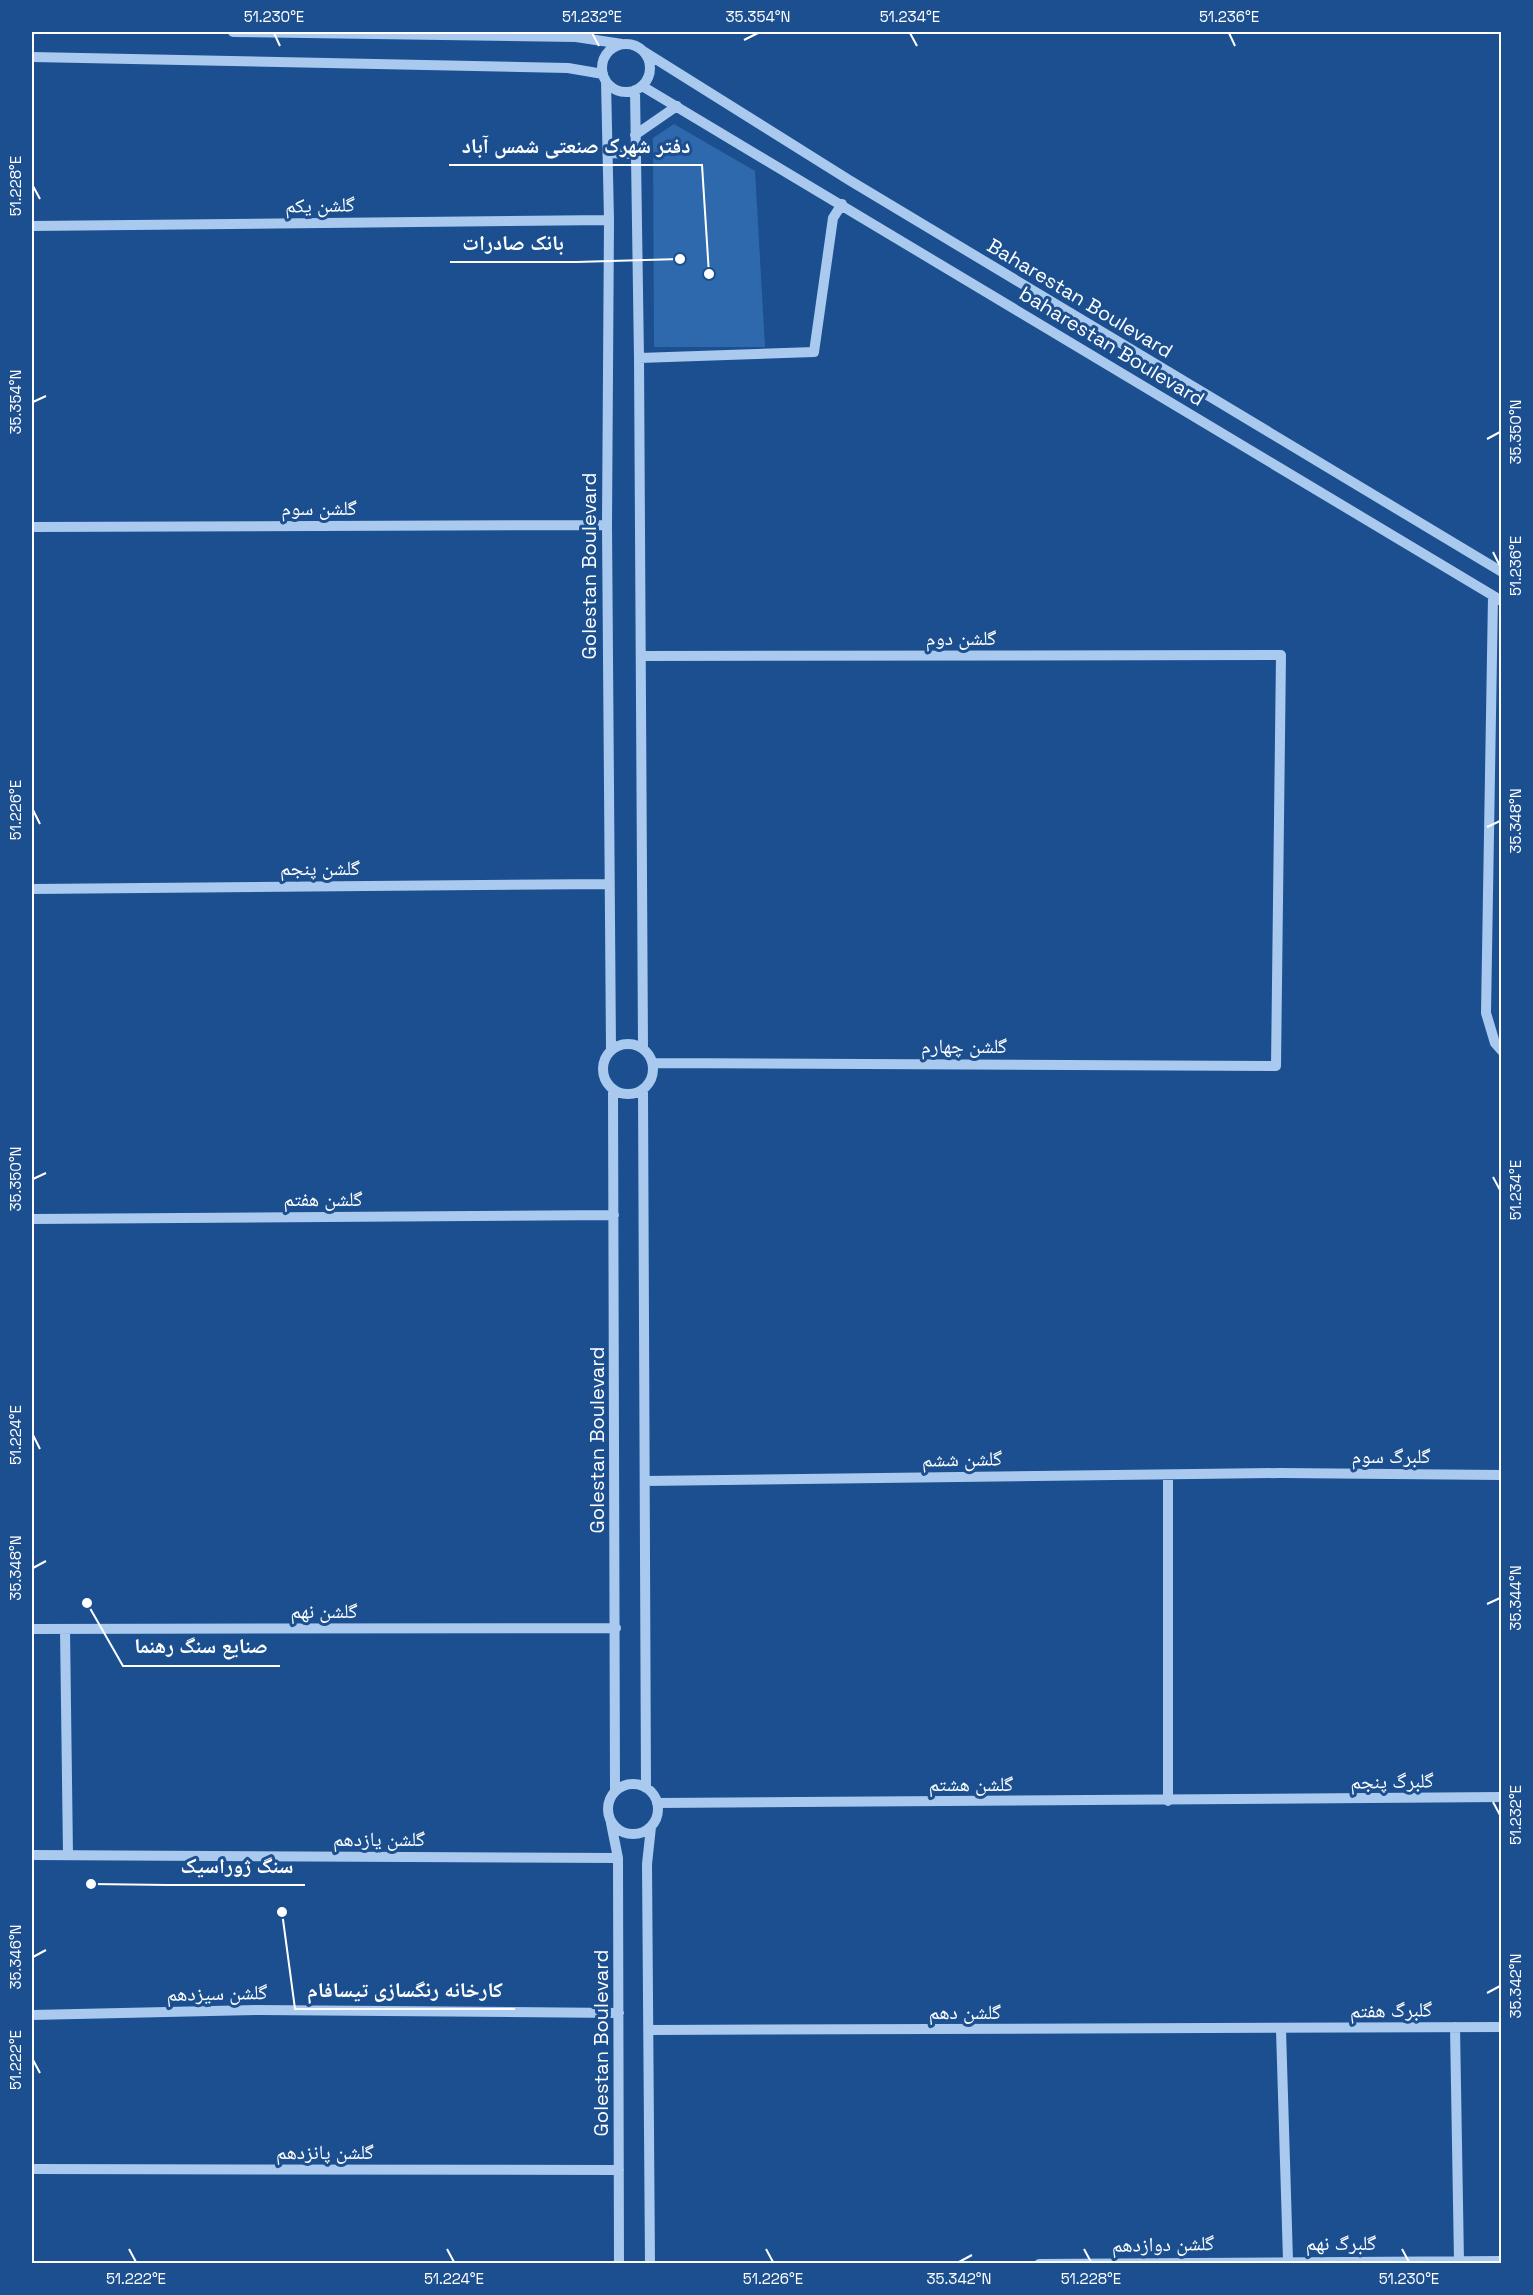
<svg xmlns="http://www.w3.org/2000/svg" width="1533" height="2295" viewBox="0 0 1533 2295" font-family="'Space Grotesk','Noto Naskh Arabic',sans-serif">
<rect width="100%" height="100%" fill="#1b4f8f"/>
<path fill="#2e69ad" d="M674,124L755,171L765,347H654L653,138Z"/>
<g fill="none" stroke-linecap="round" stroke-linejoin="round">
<path stroke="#a9c9ee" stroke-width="10" d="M233,32L576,37L622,44
M602 68a24 24 0 1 1 48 0a24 24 0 1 1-48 0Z
M643,51L849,180L1502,572
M32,57L568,68L603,74
M606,81L609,220L607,525L611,1050
M642,86L1502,601
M635,90L639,358L643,1048
M635,135L677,106
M608,153L634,154
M32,226L609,220
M639,358L814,352L833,218L842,204
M32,527L607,525
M1493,596L1486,1013L1495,1043L1502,1051
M641,656L1281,655L1276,1066L653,1063
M32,889L608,884
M603 1069a25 25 0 1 1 50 0a25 25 0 1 1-50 0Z
M613,1089L615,1791
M643,1089L646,1788
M32,1219L614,1215
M1168,1475V1801
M645,1481L1280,1473L1502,1475
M32,1629L616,1628
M65,1629L68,1855
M608 1809a25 25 0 1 1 50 0a25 25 0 1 1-50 0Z
M657,1803L1502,1797
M611,1823L618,1858L619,2264
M32,1855L618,1858
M32,2015L258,2010L619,2013
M1455,2027L1459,2261
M649,2030L1502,2027
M1281,2030L1288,2260
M32,2169L619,2170
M650,2264L647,1864L651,1827
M1039,2264L1502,2261"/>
</g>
<path fill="none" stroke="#fff" stroke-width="2" d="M274,33L280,46M592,33L599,46M910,33L917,46M1229,33L1235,46M744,40L758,33M33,186L40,199M33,402L46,396M1487,439L1500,432M1493,552L1500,566M33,810L40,824M1487,827L1500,821M1493,1177L1500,1190M33,1179L46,1173M33,1435L40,1449M33,1568L46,1561M1487,1604L1500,1598M1493,1802L1500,1815M33,1957L46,1950M1487,1993L1500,1986M33,2060L40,2073M129,2249L136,2262M447,2249L454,2262M766,2249L773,2262M1084,2249L1091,2262M1402,2249L1409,2262M959,2262L972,2255"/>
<g text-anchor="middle" stroke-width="6" stroke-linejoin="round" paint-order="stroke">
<g font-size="20" fill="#fff" stroke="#1b4f8f">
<text transform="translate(320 205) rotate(-1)" y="7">گلشن یکم</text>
<text transform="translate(1080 298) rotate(31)" y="7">Baharestan Boulevard</text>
<text transform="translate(1112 346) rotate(31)" y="7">baharestan Boulevard</text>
<text x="319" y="515">گلشن سوم</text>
<text transform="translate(589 566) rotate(-90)" y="7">Golestan Boulevard</text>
<text x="961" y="645">گلشن دوم</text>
<text x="320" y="875">گلشن پنجم</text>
<text x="964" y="1053">گلشن چهارم</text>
<text x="323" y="1206">گلشن هفتم</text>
<text transform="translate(597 1440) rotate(-90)" y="7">Golestan Boulevard</text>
<text x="1391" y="1463">گلبرگ سوم</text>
<text transform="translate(962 1459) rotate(-1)" y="7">گلشن ششم</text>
<text x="324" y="1618">گلشن نهم</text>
<text transform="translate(1392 1781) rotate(-1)" y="7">گلبرگ پنجم</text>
<text x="971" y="1791">گلشن هشتم</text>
<text x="379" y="1846">گلشن یازدهم</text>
<text transform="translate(217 1993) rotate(-1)" y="7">گلشن سیزدهم</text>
<text transform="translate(1391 2010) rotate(-1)" y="7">گلبرگ هفتم</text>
<text x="965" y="2019">گلشن دهم</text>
<text transform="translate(601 2043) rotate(-90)" y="7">Golestan Boulevard</text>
<text x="325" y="2159">گلشن پانزدهم</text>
<text x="1341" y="2250">گلبرگ نهم</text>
<text transform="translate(1163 2244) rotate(-1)" y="7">گلشن دوازدهم</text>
</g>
</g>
<path fill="none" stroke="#fff" stroke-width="2" d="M709 274L702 165H449M680 259L576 262H450M87 1603L123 1666H280M91 1884L168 1885H305M282 1912L295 2009H515"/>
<g fill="#fff" stroke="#1b4f8f" stroke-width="2">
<circle cx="709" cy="274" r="6"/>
<circle cx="680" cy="259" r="6"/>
<circle cx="87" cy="1603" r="6"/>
<circle cx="91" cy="1884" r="6"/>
<circle cx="282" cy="1912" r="6"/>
</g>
<g font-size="21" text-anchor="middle" font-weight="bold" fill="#fff" stroke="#1b4f8f" stroke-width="6" stroke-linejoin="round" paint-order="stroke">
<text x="576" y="153">دفتر شهرک صنعتی شمس آباد</text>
<text x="513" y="250">بانک صادرات</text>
<text x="201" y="1653">صنایع سنگ رهنما</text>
<text x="237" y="1873">سنگ ژوراسیک</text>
<text x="405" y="1997">کارخانه رنگسازی تیسافام</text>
</g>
<rect width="1533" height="2295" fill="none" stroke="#1b4f8f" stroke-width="66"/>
<rect x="33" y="33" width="1467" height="2229" fill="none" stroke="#fff" stroke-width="2"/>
<g font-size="15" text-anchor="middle" fill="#fff">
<text x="274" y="22">51.230°E</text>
<text x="592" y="22">51.232°E</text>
<text x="758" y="22">35.354°N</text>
<text x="910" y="22">51.234°E</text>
<text x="1229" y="22">51.236°E</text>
<text transform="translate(16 186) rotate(-90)" y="5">51.228°E</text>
<text transform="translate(16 402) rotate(-90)" y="5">35.354°N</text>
<text transform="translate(1516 432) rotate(-90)" y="5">35.350°N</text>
<text transform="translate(1516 566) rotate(-90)" y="5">51.236°E</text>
<text transform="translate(16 810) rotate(-90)" y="5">51.226°E</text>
<text transform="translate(1516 821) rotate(-90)" y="5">35.348°N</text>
<text transform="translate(16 1179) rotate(-90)" y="5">35.350°N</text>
<text transform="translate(1516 1190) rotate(-90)" y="5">51.234°E</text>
<text transform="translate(16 1435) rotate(-90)" y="5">51.224°E</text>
<text transform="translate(16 1568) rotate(-90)" y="5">35.348°N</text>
<text transform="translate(1516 1598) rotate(-90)" y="5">35.344°N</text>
<text transform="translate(1516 1815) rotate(-90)" y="5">51.232°E</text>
<text transform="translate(16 1957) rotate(-90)" y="5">35.346°N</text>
<text transform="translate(1516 1986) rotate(-90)" y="5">35.342°N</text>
<text transform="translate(16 2060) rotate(-90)" y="5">51.222°E</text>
<text x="136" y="2284">51.222°E</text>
<text x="454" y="2284">51.224°E</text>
<text x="773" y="2284">51.226°E</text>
<text x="959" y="2284">35.342°N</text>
<text x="1091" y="2284">51.228°E</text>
<text x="1409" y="2284">51.230°E</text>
</g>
</svg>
